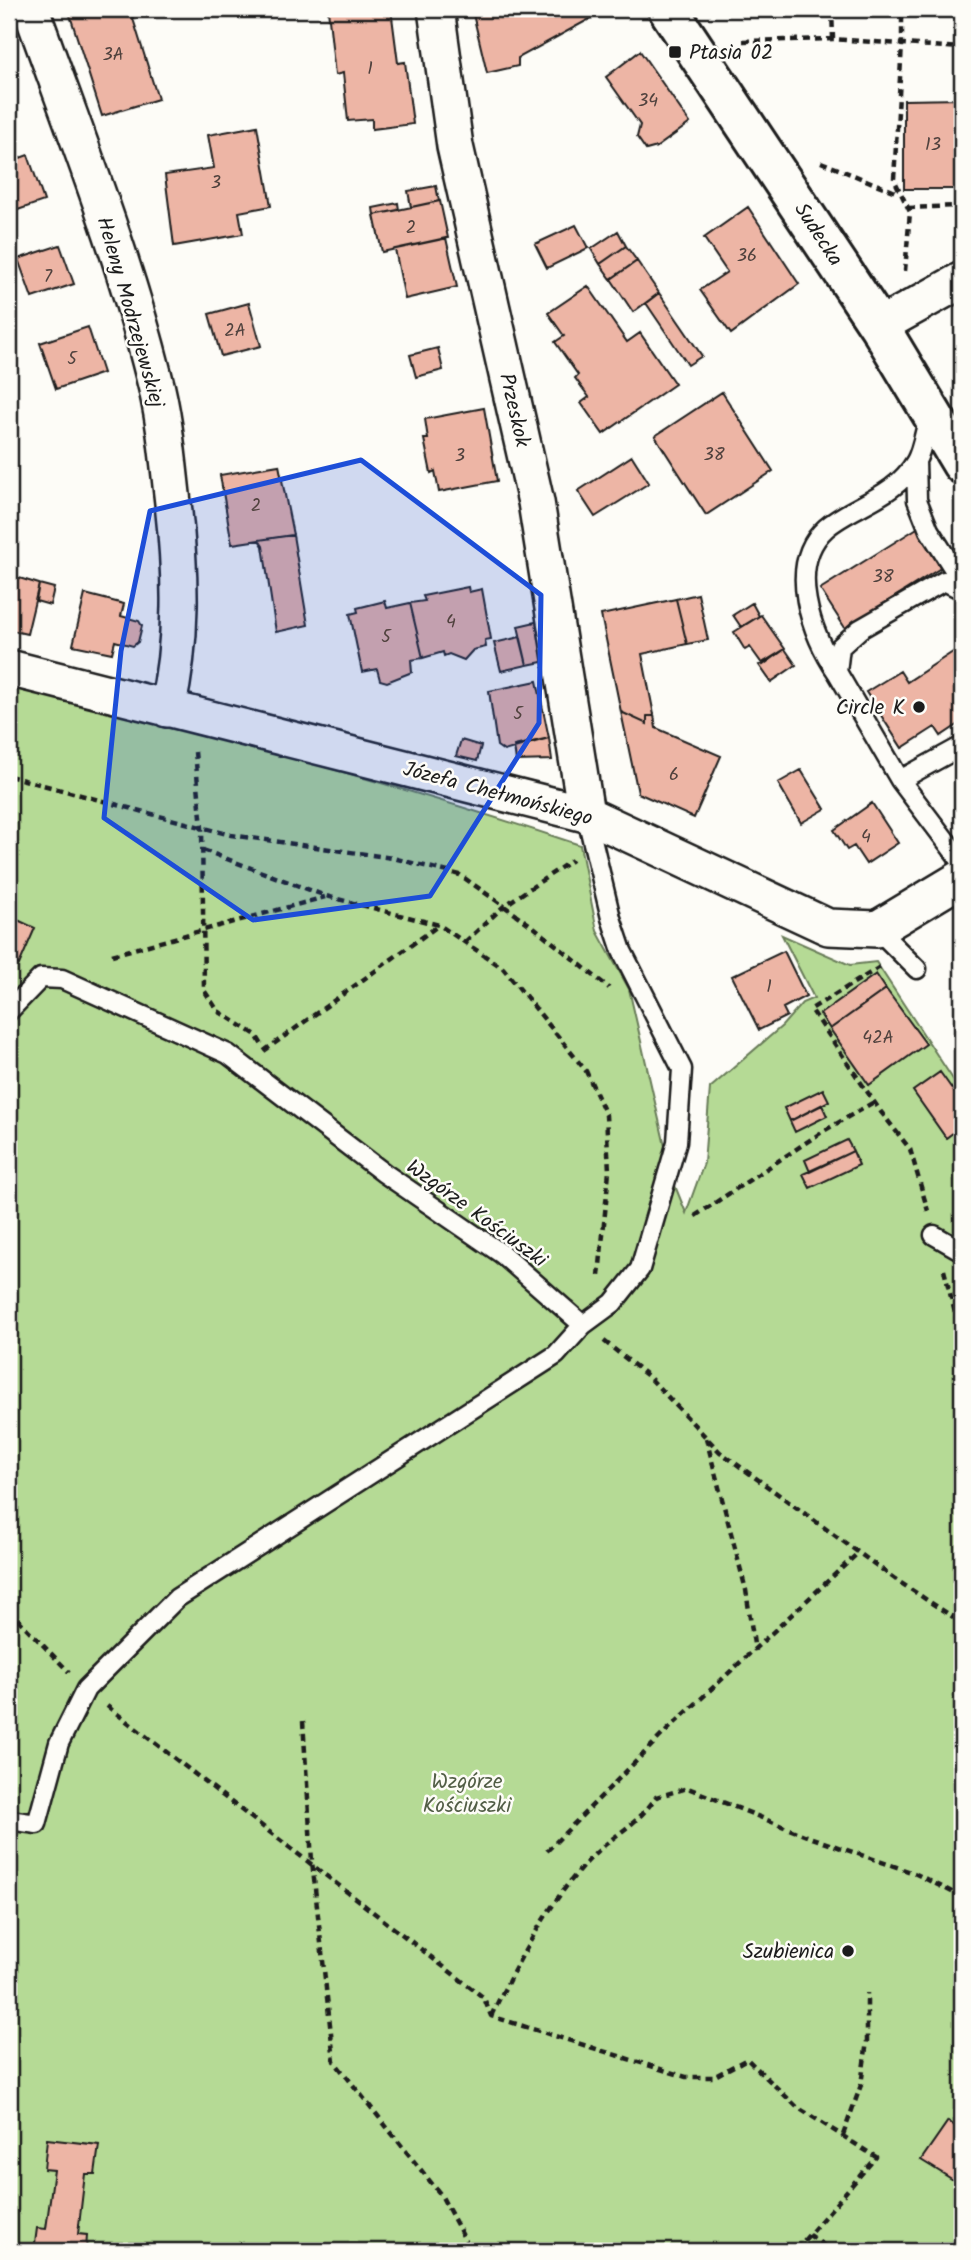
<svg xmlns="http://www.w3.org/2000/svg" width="971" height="2260" viewBox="0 0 971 2260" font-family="Kalam,sans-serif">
<rect width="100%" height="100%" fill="#fdfcf7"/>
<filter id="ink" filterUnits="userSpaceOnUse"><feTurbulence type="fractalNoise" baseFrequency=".0143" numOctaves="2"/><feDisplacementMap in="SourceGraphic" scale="14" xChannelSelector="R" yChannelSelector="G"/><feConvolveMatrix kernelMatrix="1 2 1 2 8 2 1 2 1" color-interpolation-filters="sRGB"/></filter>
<g filter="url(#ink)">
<path fill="#b5da95" stroke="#687b58" stroke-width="2" d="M9,686C201,731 392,782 580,845L597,931L629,989L673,1181L686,1213L704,1163L710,1088L782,1026L802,1003L814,998L782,935L850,965L876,962L962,1093V2251H9Z"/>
<path fill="#edb5a5" stroke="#1c1c1c" stroke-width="2" d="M68,9H130L158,99L102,116Z
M328,9H391L398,63L405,62L413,124L372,129V119L348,121L343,73L335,75Z
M608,9L518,58V66L487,73L472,10Z
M640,51L690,123L657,147L646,150L637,137L640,125L606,77Z
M962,99V189H904V100Z
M257,126L271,206L239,212L243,234L174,246L165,175L214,168L208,135Z
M28,155L44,201L9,213V162Z
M436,186L439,201L411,207L408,191Z
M440,201L448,238L382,252L374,215Z
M398,203L399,210L374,215L373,208Z
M748,207L799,284L731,334L700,290L727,272L704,238Z
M576,225L588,248L547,268L535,244Z
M618,231L626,246L600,264L591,249Z
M446,238L457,287L405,299L395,249Z
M60,245L74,284L32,298L18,259Z
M626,246L637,261L611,279L600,264Z
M637,261L659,293L633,312L611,279Z
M588,286L627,342L640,333L675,384L603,434L581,403L589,397L575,378L578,375L555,342L564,336L548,313Z
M659,293L702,356L688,365L646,303Z
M249,303L261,346L221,356L209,314Z
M88,327L103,373L56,389L40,343Z
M438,348L443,370L416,377L410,355Z
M722,392L773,471L706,515L655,436Z
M484,408L497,481L439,492L435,471L431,473L424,439H428L425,419Z
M632,456L649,483L595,517L578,491Z
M279,465L293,535L232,544L220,475Z
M922,525L947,564L845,628L820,589Z
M293,535L308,625L276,632L263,546L259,540Z
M9,575L39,584L27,634L9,630Z
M39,584L54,588L50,605L36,601Z
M468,587L469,592L482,589L491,639L485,640L486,647L473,650L464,660L449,654L444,656L443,652L423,658L410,603L425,601L423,596Z
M85,594L124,604L121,616L139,621L142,626L138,642L133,646L115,641L112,653L73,645Z
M698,594L708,640L687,644L676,599Z
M676,599L687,644L642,654L654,715L647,716V724L621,712L601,615Z
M385,601L387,608L410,603L423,658L411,660L412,672L387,682L380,680L377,669L362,672L350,614L358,612L357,608Z
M752,603L759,616L741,627L733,615Z
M761,615L785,649L763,665L750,647L745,650L734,632Z
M544,620L552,660L527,665L518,626Z
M520,637L527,665L501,671L494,643Z
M962,646V722L941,736L935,727L902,748L866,692L900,671L907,682Z
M785,649L796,665L771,682L759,665Z
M537,681L549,738L504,751L497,746L489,691Z
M621,712L647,724V716L654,715L656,728L721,756L694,818L638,793Z
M549,738L552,760L516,761L514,746Z
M461,740L481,746L477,761L456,756Z
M801,770L825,809L801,823L778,783Z
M872,803L898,843L866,864L854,846L847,850L834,830Z
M9,916L35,928L19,965L9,960Z
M784,951L806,996L783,1008L787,1016L759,1030L732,976Z
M876,974L886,989L830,1029L820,1014Z
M886,989L926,1044L869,1085L830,1029Z
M940,1072L962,1103V1126L946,1138L913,1091Z
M823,1089L829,1101L790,1121L784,1108Z
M822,1105L827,1116L795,1132L790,1121Z
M847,1140L853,1151L810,1172L805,1160Z
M853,1151L859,1165L810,1188L803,1174Z
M948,2121L962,2131V2164L955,2181L921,2160Z
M47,2139L99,2145L95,2174H85L78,2234L87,2235L86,2251H34L37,2228L46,2229L54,2170L44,2169Z"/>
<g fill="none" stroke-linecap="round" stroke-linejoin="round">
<g stroke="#1c1c1c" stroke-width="23">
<path id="service" d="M916,461L917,500L929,530L962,582
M962,590L944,581L860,629L840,647L837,672L900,780L962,862
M837,672C812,636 785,565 826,528C852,505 895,498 916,461C923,448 925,428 930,414
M900,780L962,746
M877,929L917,969
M9,1011L41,978L62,979L228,1054L384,1173L502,1254L583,1325
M934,1235L962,1251
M9,1820L37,1824L59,1743L86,1689L177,1598L556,1355L583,1325L613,1303L640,1269L677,1142L682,1069L622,951L611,918L586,814"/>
</g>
<g stroke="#1c1c1c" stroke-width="40">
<path id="minor" d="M31,9C74,130 123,252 154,377C165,418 168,461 173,503C181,574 183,640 167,709
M436,9L455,146L536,502L586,814
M879,326L962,280
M9,668L586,814L828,927L877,929L962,878"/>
</g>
<g stroke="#1c1c1c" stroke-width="44">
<path id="tertiary" d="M668,9L879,326L962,464"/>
</g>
<path stroke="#1c1c1c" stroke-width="4.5" stroke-dasharray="7 5" stroke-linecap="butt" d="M832,9L833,39
M743,41L833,39L902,44V9
M958,46L962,34
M821,162L898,193
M908,208L958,206L959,231
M959,247V231L962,229
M905,271L910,212L894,179L902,44L962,48
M195,752L202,828L204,990L218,1011L256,1035L262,1045
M9,776L231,835L393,858L460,875L535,928L609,988
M203,850L326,896L439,925L503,968L586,1071L606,1115L609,1171L599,1276
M465,942L504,906L572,860
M112,955L325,897
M880,967L811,1009L881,1112L910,1149L928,1211
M264,1051L439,925
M695,1216L822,1132L874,1102
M944,1270L962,1340
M604,1341L649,1377L720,1452L895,1579L962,1623
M706,1438L746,1590L755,1651
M9,1610L69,1672
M107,1706L484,1998L491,2016L686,2077H713L747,2059L797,2107L876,2157L795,2251
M303,1721L312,1861L334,2061L441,2195L471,2251
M547,1851L663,1734L858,1553
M491,2016C517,1963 553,1893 597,1852C619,1831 637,1825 656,1797L688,1788L809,1837L914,1873L962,1897
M843,2135L861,2085L867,2041V1993
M809,2235L832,2251"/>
<use href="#service" stroke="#fdfcf7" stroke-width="18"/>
<use href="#minor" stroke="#fdfcf7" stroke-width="35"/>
<use href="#tertiary" stroke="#fdfcf7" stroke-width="38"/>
</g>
</g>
<path fill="#1d4ed8" fill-opacity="0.2" stroke="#1d4ed8" stroke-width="5" stroke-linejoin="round" d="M361,460L541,595L539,723L430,896L253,920L104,818L121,651L150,511Z"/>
<g fill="#1c1c1c" stroke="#fdfcf7" stroke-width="2.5">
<rect x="668" y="45" width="14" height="14" rx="3.5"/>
<circle cx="919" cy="707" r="7"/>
<circle cx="848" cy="1951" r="7"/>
</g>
<g text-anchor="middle" stroke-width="5" stroke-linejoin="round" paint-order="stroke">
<g font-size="18" fill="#50423e">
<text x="113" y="60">3A</text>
<text x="370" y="74">1</text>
<text x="648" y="106">34</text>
<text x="933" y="150">13</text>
<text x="216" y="188">3</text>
<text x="411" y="233">2</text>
<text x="747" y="261">36</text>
<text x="48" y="282">7</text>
<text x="235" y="336">2A</text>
<text x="72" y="364">5</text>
<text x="714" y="460">38</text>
<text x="460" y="461">3</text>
<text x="256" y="511">2</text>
<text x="883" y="582">38</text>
<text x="451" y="627">4</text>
<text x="386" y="642">5</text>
<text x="518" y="719">5</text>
<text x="674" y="780">6</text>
<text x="866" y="842">4</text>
<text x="769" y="992">1</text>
<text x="878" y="1043">42A</text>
</g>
<g font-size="21" fill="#1c1c1c" stroke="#fdfcf7" text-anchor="end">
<text x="689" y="59" text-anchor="start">Ptasia 02</text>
<text x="905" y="714">Circle K</text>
<text x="834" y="1958">Szubienica</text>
</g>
<g font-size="21" fill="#1c1c1c" stroke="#fdfcf7">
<text transform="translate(819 234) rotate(57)" y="7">Sudecka</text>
<text transform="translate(131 312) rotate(74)" y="7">Heleny Modrzejewskiej</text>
<text transform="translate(515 410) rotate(77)" y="7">Przeskok</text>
<text transform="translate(498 793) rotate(15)" y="7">Józefa Chełmońskiego</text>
<text transform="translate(477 1213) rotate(36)" y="7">Wzgórze Kościuszki</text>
</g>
<g font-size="21" fill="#525e46" stroke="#fdfcf7">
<text x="467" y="1788">Wzgórze<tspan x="467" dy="24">Kościuszki</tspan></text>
</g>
</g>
<rect width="971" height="2260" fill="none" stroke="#fdfcf7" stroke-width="35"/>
<rect x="18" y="18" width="936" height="2225" fill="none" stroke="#1c1c1c" stroke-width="2.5" filter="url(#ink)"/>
</svg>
